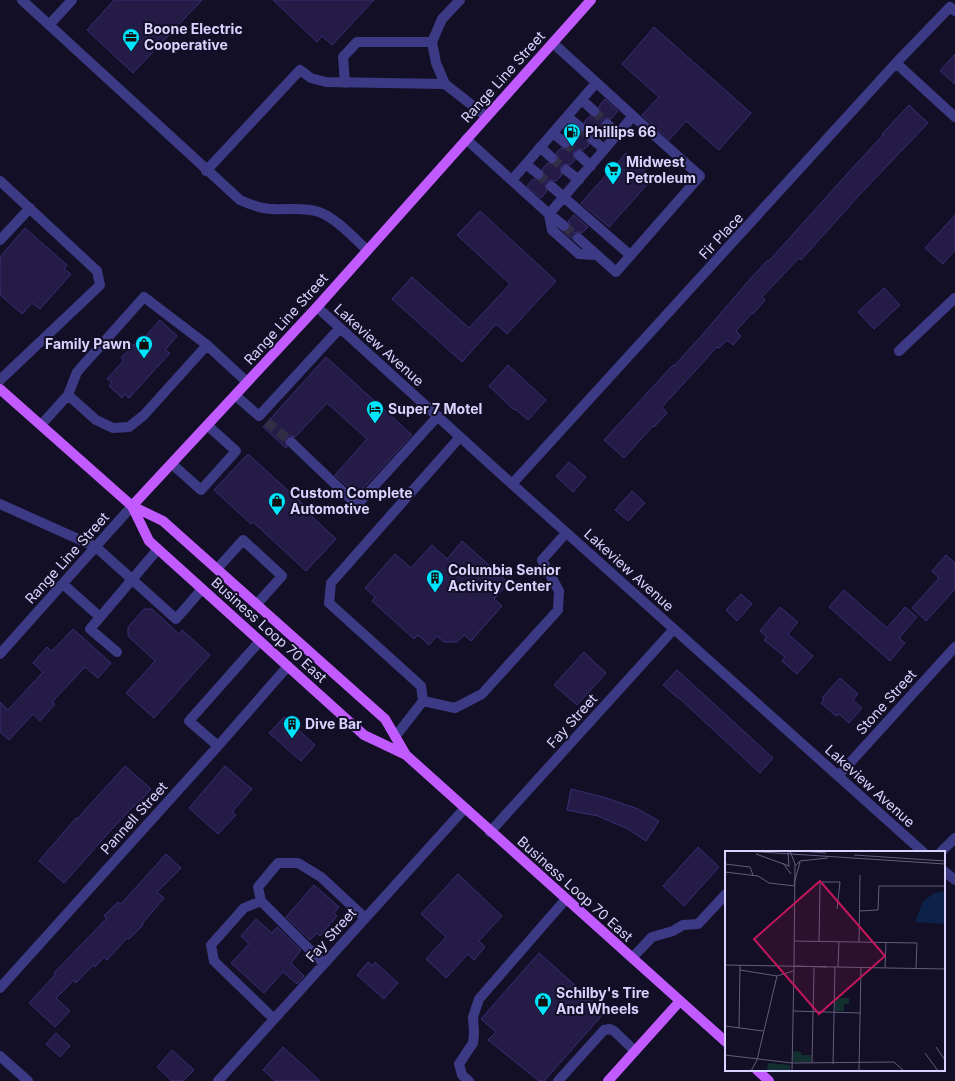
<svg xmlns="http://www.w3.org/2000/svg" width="955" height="1081" viewBox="0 0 955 1081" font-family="Inter,sans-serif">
<rect width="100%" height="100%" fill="#130f26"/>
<path fill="#241b47" stroke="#3b2d73" d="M114,0H202L133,73L87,30Z
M273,0H374L332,45L322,36L317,42Z
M654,27L751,113L719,150L686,121L669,140L642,115L659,97L622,64Z
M955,54V84L940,71Z
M605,99L618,111L611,119L608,118L602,119L601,123L603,129L597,135L594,134L588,136L587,139L589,145L583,150L577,149L574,151L573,157L575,160L570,165L566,164L561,166L560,170L562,175L556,181L552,180L546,181L545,185L547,191L541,198L527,186L533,179L537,180L543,178L544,175L542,169L548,163L554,164L557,162L558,156L556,153L561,148L564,149L570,147L571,144L570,138L576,132L579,133L585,131L586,128L584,122L590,116L596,117L599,115L600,109L599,106Z
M909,105L928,123L864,190L801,260L799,258L762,297L765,300L753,314L752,313L736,331L741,336L733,345L727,340L719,348L717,347L662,407L667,413L654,427L653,426L624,458L604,440L673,365L674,366L703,334L751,278L768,260L769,261L847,174L883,135L882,134Z
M626,153L653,178L609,227L581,203Z
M480,211L556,281L507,334L496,324L462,362L392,299L412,277L469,328L510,284L457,235Z
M574,215L588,227L582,233L579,232L573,233L572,239L564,232L569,230L570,224L568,221Z
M955,215V250L943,264L925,248Z
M25,228L67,265L64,269L71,274L40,309L32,303L22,314L0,295V257Z
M884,288L900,305L874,329L858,312Z
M160,320L177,336L165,350L170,353L129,398L125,394L122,398L109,386L112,382L107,379L124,360L121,358L134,344L136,347Z
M326,357L412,435L357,495L335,475L367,439L327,403L295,437L290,436L286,438L285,441L287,447L286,448L263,427Z
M508,365L546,400L528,420L515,409L514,410L489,386Z
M248,454L307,508L305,510L336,539L306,571L253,522L251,524L214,490Z
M569,462L586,477L573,492L556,476Z
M632,491L645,503L628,521L615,510Z
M462,541L509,583L494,599L502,606L471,641L464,635L457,642H444L437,636L429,645L418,635L414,639L372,601L375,597L365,588L395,554L411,568L432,545L447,559Z
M946,555L955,563V589L926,621L912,608L939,578L932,571Z
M844,590L887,628L905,607L917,617L899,638L905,643L890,661L829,607Z
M741,594L752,604L737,621L726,610Z
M780,607L798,622L788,634L813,656L797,674L782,661L785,657L764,640L767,637L760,631Z
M144,609H152L179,634L182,630L210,655L154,718L126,693L155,661L128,636V627Z
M73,629L111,663L98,678L85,667L52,702L55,704L40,721L33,714L9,740L0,732V702L8,710L43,672L33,663L47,647L51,651L54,649Z
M584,652L606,673L577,705L554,685Z
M677,670L773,758L760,773L679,698H678L663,685Z
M840,678L858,694L853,700L862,708L849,723L839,714L836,716L821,703L824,700L822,698Z
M284,717L315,745L301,761L269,733Z
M125,766L151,789L136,806L135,805L112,829L64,883L39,861L76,818L77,819Z
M225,766L252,789L232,812L236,815L218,834L189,808Z
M571,789L603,797L638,809L659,821L646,841L628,829L598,816L567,810Z
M698,847L719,867L684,906L663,886Z
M166,854L181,868L157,892L164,898L142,924L143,925L129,939L127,938L107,960L104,957L95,967L93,965L76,983L74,980L56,998L70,1011L55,1027L29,1003L55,975L54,973L107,918L104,916L118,902L121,904Z
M458,874L502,916L479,941L485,947L474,960L468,954L446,978L426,959L446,937L421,914Z
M314,885L339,907L334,913L337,916L320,936L317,933L310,940L286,917Z
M256,919L272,933L277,927L301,950L291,963L304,976L297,984L283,972L264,993L231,963L249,944L241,936Z
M539,953L605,1012L544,1081H539L488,1040L496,1032L481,1019Z
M368,962L372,966L375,962L398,983L384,999L357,975Z
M56,1033L70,1046L60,1057L46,1044Z
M283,1047L320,1081H275L263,1070Z
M172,1050L194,1070L183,1081H172L157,1067Z"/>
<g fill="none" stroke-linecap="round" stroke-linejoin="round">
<path stroke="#312d47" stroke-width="10" stroke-dasharray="10 5" stroke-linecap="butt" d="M594,111L607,124
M580,127L593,140
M565,143L579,155
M552,158L566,170
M538,174L551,186
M564,226L578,238
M267,422L291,442"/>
<path stroke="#3d3a85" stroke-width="10" d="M22,0L240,200C251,205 261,209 273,209C288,210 304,207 319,212C336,218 354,238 367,250
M460,0L442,19L432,42L436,63L445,84L487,117
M49,25L72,0
M896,63L955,117
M345,83L343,57L357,42H432
M582,100L594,111
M568,117L580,127
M607,124L618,134
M553,133L565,143
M466,139L549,214L633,116L553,43
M593,140L604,149
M540,147L552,158
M579,155L591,166
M526,164L538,174
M566,170L579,180
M206,171L300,70L311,78L326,82L445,84
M512,180L596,83
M0,181L97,271L100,285L0,380
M551,186L630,255
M549,214L552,230L579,254L596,255
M549,214L564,226
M578,238L616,272L700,176L633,116
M0,240L30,208
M317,307L512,484L923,852
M899,351L955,298
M68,395L77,372L144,297L207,345
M235,395L259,416L340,328
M41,425L68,395L96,420L113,428L129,427L144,415L207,345L247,382
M291,442L357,505L438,416
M172,464L201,490L236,451L207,425
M512,484L896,63L950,7L955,11
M0,504L96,547L176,619L202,589
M217,569L243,540L282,576L257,604
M63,584L100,617
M117,652L90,629L158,549
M0,654L132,506
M423,701L455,708L482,694L558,610L559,591L542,560L566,533
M395,737L423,701L421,686L329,603L331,583L460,437
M218,746L189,721L260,641
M838,776L955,647
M490,832L674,629
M941,852L955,838
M944,871L955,880
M261,901L244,908L211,945L214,961L274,1019
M632,958L652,937L673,931L683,925L698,924L726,894
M324,964L261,901L258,887L278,863H298L321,877L365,918
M0,988L218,746L288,666
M0,1056L28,1081
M218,1081L465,808
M469,1081L462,1075L459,1064L473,1043L474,1033L473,1017L479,999L566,899
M558,1081L604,1030L610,1029L614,1031L635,1051"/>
<path stroke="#c25bff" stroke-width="10" d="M0,389L132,506L163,521L385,719L406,755L726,1042
M132,506L317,307L591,0
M132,506L149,541L364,735L406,755
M757,1070L769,1081
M608,1081L680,1001"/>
</g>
<defs>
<g id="office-pin" transform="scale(0.9)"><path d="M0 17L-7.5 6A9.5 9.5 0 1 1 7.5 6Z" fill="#00e5ff" stroke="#130f26"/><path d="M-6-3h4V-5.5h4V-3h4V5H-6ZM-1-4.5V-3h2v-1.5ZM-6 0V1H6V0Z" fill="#111"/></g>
<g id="fuel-pin" transform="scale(0.9)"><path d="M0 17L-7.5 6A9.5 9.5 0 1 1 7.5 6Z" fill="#00e5ff" stroke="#130f26"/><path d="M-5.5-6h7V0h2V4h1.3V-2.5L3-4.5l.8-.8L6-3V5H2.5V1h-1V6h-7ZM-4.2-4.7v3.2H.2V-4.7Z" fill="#111"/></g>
<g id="supermarket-pin" transform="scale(0.9)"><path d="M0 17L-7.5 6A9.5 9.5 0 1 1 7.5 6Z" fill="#00e5ff" stroke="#130f26"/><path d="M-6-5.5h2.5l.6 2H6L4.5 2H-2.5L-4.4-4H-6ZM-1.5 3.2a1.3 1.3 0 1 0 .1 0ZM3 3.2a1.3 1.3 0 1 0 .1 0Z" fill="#111"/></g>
<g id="shop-pin" transform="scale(0.9)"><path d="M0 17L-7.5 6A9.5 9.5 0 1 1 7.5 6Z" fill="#00e5ff" stroke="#130f26"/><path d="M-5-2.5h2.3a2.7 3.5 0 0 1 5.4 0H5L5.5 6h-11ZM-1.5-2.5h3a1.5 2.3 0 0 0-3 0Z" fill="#111"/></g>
<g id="hotel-pin" transform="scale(0.9)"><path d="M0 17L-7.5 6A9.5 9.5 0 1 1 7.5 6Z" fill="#00e5ff" stroke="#130f26"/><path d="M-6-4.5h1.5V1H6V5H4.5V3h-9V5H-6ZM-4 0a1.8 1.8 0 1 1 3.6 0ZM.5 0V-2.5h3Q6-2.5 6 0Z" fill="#111"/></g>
<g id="building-pin" transform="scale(0.9)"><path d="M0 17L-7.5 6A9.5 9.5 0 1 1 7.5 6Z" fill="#00e5ff" stroke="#130f26"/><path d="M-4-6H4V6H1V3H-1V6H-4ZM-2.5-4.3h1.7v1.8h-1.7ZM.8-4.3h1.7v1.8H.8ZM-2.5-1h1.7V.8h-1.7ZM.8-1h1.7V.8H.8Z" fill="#111"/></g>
</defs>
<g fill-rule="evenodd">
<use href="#office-pin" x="131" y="37"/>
<use href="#fuel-pin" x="572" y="132"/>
<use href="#supermarket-pin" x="613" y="170"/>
<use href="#shop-pin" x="144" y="344"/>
<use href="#hotel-pin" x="375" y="409"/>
<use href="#shop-pin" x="277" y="501"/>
<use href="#building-pin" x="435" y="578"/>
<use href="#building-pin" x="292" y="724"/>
<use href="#shop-pin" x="543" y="1001"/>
</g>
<g text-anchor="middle" stroke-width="4" stroke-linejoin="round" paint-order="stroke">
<g font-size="14" font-weight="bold" fill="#d9d4ff" stroke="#130f26" text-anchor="start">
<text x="144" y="34">Boone Electric<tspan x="144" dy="16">Cooperative</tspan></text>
<text x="585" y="137">Phillips 66</text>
<text x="626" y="167">Midwest<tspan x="626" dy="16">Petroleum</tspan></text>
<text x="131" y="349" text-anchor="end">Family Pawn</text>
<text x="388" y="414">Super 7 Motel</text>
<text x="290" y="498">Custom Complete<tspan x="290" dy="16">Automotive</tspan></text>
<text x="448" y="575">Columbia Senior<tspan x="448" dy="16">Activity Center</tspan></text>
<text x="305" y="729">Dive Bar</text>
<text x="556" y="998">Schilby's Tire<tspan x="556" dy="16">And Wheels</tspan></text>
</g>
<g font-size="14" fill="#d9d4ff" stroke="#130f26">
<text transform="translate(503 77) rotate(-48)" y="5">Range Line Street</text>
<text transform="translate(721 236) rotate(-47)" y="5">Fir Place</text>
<text transform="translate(286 319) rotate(-48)" y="5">Range Line Street</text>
<text transform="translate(379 345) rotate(42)" y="5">Lakeview Avenue</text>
<text transform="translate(67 558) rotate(-48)" y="5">Range Line Street</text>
<text transform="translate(629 570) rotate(42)" y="5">Lakeview Avenue</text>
<text transform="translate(269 630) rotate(42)" y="5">Business Loop 70 East</text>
<text transform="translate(886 702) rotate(-48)" y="5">Stone Street</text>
<text transform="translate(572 721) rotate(-48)" y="5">Fay Street</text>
<text transform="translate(870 786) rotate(42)" y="5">Lakeview Avenue</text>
<text transform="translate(134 818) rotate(-48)" y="5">Pannell Street</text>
<text transform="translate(575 889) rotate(42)" y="5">Business Loop 70 East</text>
<text transform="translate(331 935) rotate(-48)" y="5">Fay Street</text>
</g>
</g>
<g transform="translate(725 851)">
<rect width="220" height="220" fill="#130f26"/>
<path d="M110,147H124V153H119V160H110ZM68,200L76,201V204H86V211H68ZM43,212L65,214V220H42Z" fill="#12302f"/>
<path d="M220,40V73L190,71L198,50L210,42Z" fill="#0c2248"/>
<path fill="none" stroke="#625e7d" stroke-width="1" d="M20,0L220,13M63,0L64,16M65,0L70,13L69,115M76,0L101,2M31,3L64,15M129,4L220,10M58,12L66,23M0,13L25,16L28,24M70,15L75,10L103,7M0,21L33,25L44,32L70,35M69,33L75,11M134,60L153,59L154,35H220M69,90L192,92L191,117M94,90L95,31H115L112,58M134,91L135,24M0,114L220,118M69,115L102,116M113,116L114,91M160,117L161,92M15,119L52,125L68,120M68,160L135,162M0,175L38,180M14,177L15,114M211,196L220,209M200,202L213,220M0,204L67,212L169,211L179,220M87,212L89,117M108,213L110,116M26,220L32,209L52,125M67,220L69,115M134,220L136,116"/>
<path fill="#c2185b" fill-opacity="0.15" stroke="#c2185b" stroke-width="2" d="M95,30L160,105L94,163L29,88Z"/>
<rect width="220" height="220" fill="none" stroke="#d9d4ff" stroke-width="2"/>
</g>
</svg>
